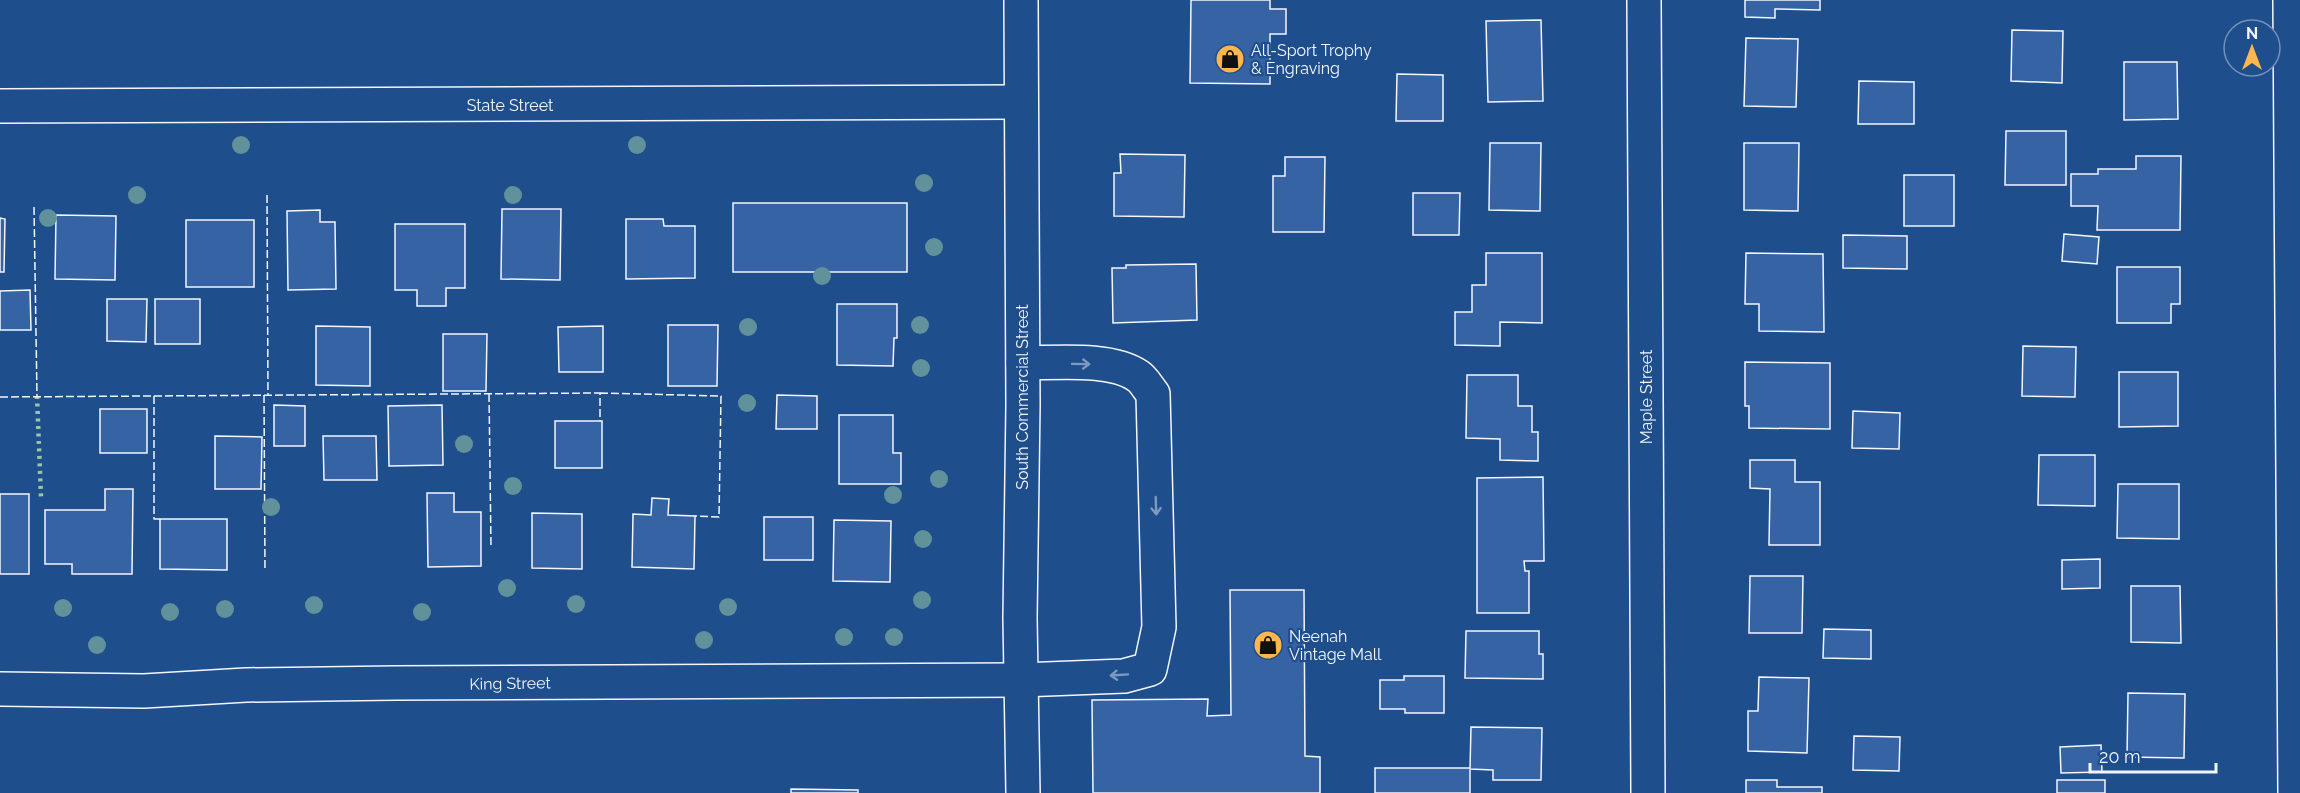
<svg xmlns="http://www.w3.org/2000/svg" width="2300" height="793" viewBox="0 0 2300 793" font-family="Raleway,sans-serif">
<rect width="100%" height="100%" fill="#1f4e8c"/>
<path fill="#3563a3" stroke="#f2f6ff" stroke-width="1.5" d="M1191,0H1270V9H1286V34H1270V84L1190,83Z
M1745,0H1820V10L1775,9V18L1745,17Z
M1541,20L1543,101L1488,102L1486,21Z
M2012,30L2063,31L2062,83L2011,81Z
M1746,38L1798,39L1796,107L1744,106Z
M2124,62H2177L2178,119L2124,120Z
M1397,74L1443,75V121H1396Z
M1859,81L1914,82V124H1858Z
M2006,131H2066V185H2005Z
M1490,143H1541L1540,211L1489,210Z
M1744,143H1799L1798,211L1744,210Z
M1120,154L1185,155L1184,217L1114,216V173H1121Z
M2136,156H2181L2180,230H2097L2098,206H2071V174H2098V169H2136Z
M1285,157H1325L1324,232H1273V176H1285Z
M1904,175H1954V226H1904Z
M1413,193H1460L1459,235H1413Z
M733,203H907V272H733Z
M502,209H561L560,280L501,279Z
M320,210V222H335L336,289L288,290L287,211Z
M56,215L116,216L115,280L55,279Z
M0,218L5,219L4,272H0Z
M626,219H663L664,226H695V278L626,279Z
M186,220H254V287H186Z
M395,224H465V288H446V306H417V290H395Z
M2064,234L2099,237L2097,264L2062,261Z
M1843,235L1907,236V269L1843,268Z
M1486,253H1542V323L1500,322V346L1455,345V312H1472V285H1486Z
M1746,253L1823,254L1824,332L1759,331V304H1745Z
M1196,264L1197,320L1113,323L1112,268H1126V265Z
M2117,267H2180V304H2171V323H2117Z
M30,290L31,330H0V291Z
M107,299H147L146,342L107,341Z
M155,299H200V344H155Z
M837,304H897V338H894L893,366L837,365Z
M668,325H718L717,386H668Z
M316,326L370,327V386L316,385Z
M603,326V372H559L558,327Z
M443,334H487L486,391H443Z
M2023,346L2076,347L2075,397L2022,396Z
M1745,362L1830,363V429L1749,428V406H1745Z
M2119,372H2178V426L2119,427Z
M1467,375H1518V406H1532V432H1538V461L1500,460V439L1466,438Z
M777,395L817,396V429H776Z
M274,405L305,406V446H274Z
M442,405L443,465L389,466L388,406Z
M100,409H147V453H100Z
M1853,411L1900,413L1899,449L1852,448Z
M839,415H893V453H901V484H839Z
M555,421H602V468H555Z
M215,436L262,437L261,489H215Z
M323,436H376L377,480H324Z
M2039,455H2095V506L2038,505Z
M1750,460H1795V482H1820V545H1769L1770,489L1750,488Z
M1543,477L1544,561H1524L1525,571H1529V613H1477V478Z
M2118,484H2179V539L2117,538Z
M105,489H133L132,574H72V564H45V510H105Z
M427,493H454V512H481V566L428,567Z
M0,494H29V574H0Z
M652,498L669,499L668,515L695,516L694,569L632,567L633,514L651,515Z
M532,513L582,514V569L532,568Z
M764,517H813V560H764Z
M160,519H227V570L160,569Z
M834,520L891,521L890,582L833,581Z
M2100,559V588L2062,589V560Z
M1750,576H1803L1802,633H1749Z
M2131,586H2180L2181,643L2131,642Z
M1230,590H1304L1305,756L1320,757V793H1093L1092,700L1208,699L1207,716L1231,715Z
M1824,629L1871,630V659L1823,658Z
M1466,631H1539V654H1543V679L1465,678Z
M1404,676H1444V713H1405V709H1380V680H1404Z
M1759,677L1809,678L1807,753L1748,751V711H1758Z
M2128,693L2185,694L2184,758L2127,757Z
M1471,727L1542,728L1541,780H1493V770L1470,769Z
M1854,736L1900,737L1899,771L1853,770Z
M2101,745L2102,772L2061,773L2060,747Z
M1375,768H1470V793H1375Z
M1746,780H1777V787H1822V793H1746Z
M2057,780H2105V793H2057Z
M791,789L858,790V793H791Z"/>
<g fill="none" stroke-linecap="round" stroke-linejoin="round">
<g stroke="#f2f6ff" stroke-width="36">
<path id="minor" d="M1644,0L1648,793
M2290,0L2295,793
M0,106L1021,102
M0,689L144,691L246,685L395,683L1021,680L1124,676L1150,669L1159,627L1153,394C1148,388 1144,380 1138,376C1111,357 1055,363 1023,363"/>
</g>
<g stroke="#f2f6ff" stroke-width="36">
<path id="major" d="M1021,0L1023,405L1020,618L1023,793"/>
</g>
<use href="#minor" stroke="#1f4e8c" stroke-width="33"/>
<use href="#major" stroke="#1f4e8c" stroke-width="33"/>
<path stroke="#97c8a6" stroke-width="4.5" stroke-dasharray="3 4.5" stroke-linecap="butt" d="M37,396L41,497"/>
<path stroke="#f2f6ff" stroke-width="1.5" stroke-dasharray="8 3" stroke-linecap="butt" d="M267,195L268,395
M34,207L37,396
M600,393L721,396L719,517L695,516
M489,394L491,546
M264,395L265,571
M154,396V519H160
M0,397L600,393V421"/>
</g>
<g fill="#61919a">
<circle cx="241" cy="145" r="9"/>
<circle cx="637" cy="145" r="9"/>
<circle cx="924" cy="183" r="9"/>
<circle cx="137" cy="195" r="9"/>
<circle cx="513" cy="195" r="9"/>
<circle cx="48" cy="218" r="9"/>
<circle cx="934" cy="247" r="9"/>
<circle cx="822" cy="276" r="9"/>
<circle cx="920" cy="325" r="9"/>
<circle cx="748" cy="327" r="9"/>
<circle cx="921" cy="368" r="9"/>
<circle cx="747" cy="403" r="9"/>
<circle cx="464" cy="444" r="9"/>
<circle cx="939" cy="479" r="9"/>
<circle cx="513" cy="486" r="9"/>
<circle cx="893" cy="495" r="9"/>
<circle cx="271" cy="507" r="9"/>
<circle cx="923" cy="539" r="9"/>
<circle cx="507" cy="588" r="9"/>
<circle cx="922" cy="600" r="9"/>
<circle cx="576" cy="604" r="9"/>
<circle cx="314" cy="605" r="9"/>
<circle cx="728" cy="607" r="9"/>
<circle cx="63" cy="608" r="9"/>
<circle cx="225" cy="609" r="9"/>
<circle cx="170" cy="612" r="9"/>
<circle cx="422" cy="612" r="9"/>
<circle cx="844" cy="637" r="9"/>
<circle cx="894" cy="637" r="9"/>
<circle cx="704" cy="640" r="9"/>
<circle cx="97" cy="645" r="9"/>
</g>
<defs><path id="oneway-shaft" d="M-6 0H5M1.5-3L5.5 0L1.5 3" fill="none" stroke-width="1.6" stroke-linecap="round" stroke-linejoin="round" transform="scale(1.5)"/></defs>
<g stroke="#7e9ac0">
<use href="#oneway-shaft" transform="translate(1081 364) rotate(1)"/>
<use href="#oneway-shaft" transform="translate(1156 506) rotate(88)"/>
<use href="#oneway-shaft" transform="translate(1119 675) rotate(176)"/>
</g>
<defs>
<g id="shop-disc" transform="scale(1.5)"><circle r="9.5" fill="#ffb74d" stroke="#1f4e8c"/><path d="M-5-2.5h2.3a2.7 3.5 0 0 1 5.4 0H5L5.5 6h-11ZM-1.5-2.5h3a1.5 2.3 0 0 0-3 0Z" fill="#111"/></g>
</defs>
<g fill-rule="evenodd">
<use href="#shop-disc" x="1230" y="59"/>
<use href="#shop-disc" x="1268" y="645"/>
</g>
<g text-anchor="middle" stroke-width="4.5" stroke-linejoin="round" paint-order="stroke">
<g font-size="16" fill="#f2f6ff" stroke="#1f4e8c" text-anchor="start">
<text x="1251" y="56">All-Sport Trophy<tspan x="1251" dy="18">&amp; Engraving</tspan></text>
<text x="1289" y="642">Neenah<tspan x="1289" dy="18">Vintage Mall</tspan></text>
</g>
<g font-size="16" fill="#f2f6ff" stroke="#1f4e8c">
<text x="510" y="111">State Street</text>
<text transform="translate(1022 397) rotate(-90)" y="6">South Commercial Street</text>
<text transform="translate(1646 397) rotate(-90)" y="6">Maple Street</text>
<text transform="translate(510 683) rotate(-1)" y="6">King Street</text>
</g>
</g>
<g transform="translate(2252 48)"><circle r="28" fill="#1f4e8c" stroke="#7391ba" stroke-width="1.5"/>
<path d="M0-4.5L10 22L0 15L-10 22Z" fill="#ffb74d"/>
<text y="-9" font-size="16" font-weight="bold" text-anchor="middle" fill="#f2f6ff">N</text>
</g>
<path d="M2090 763v9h126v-9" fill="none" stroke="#f2f6ff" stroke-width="3"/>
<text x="2099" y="763" font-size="18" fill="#f2f6ff" stroke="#1f4e8c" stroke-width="4.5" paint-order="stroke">20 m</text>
</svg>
